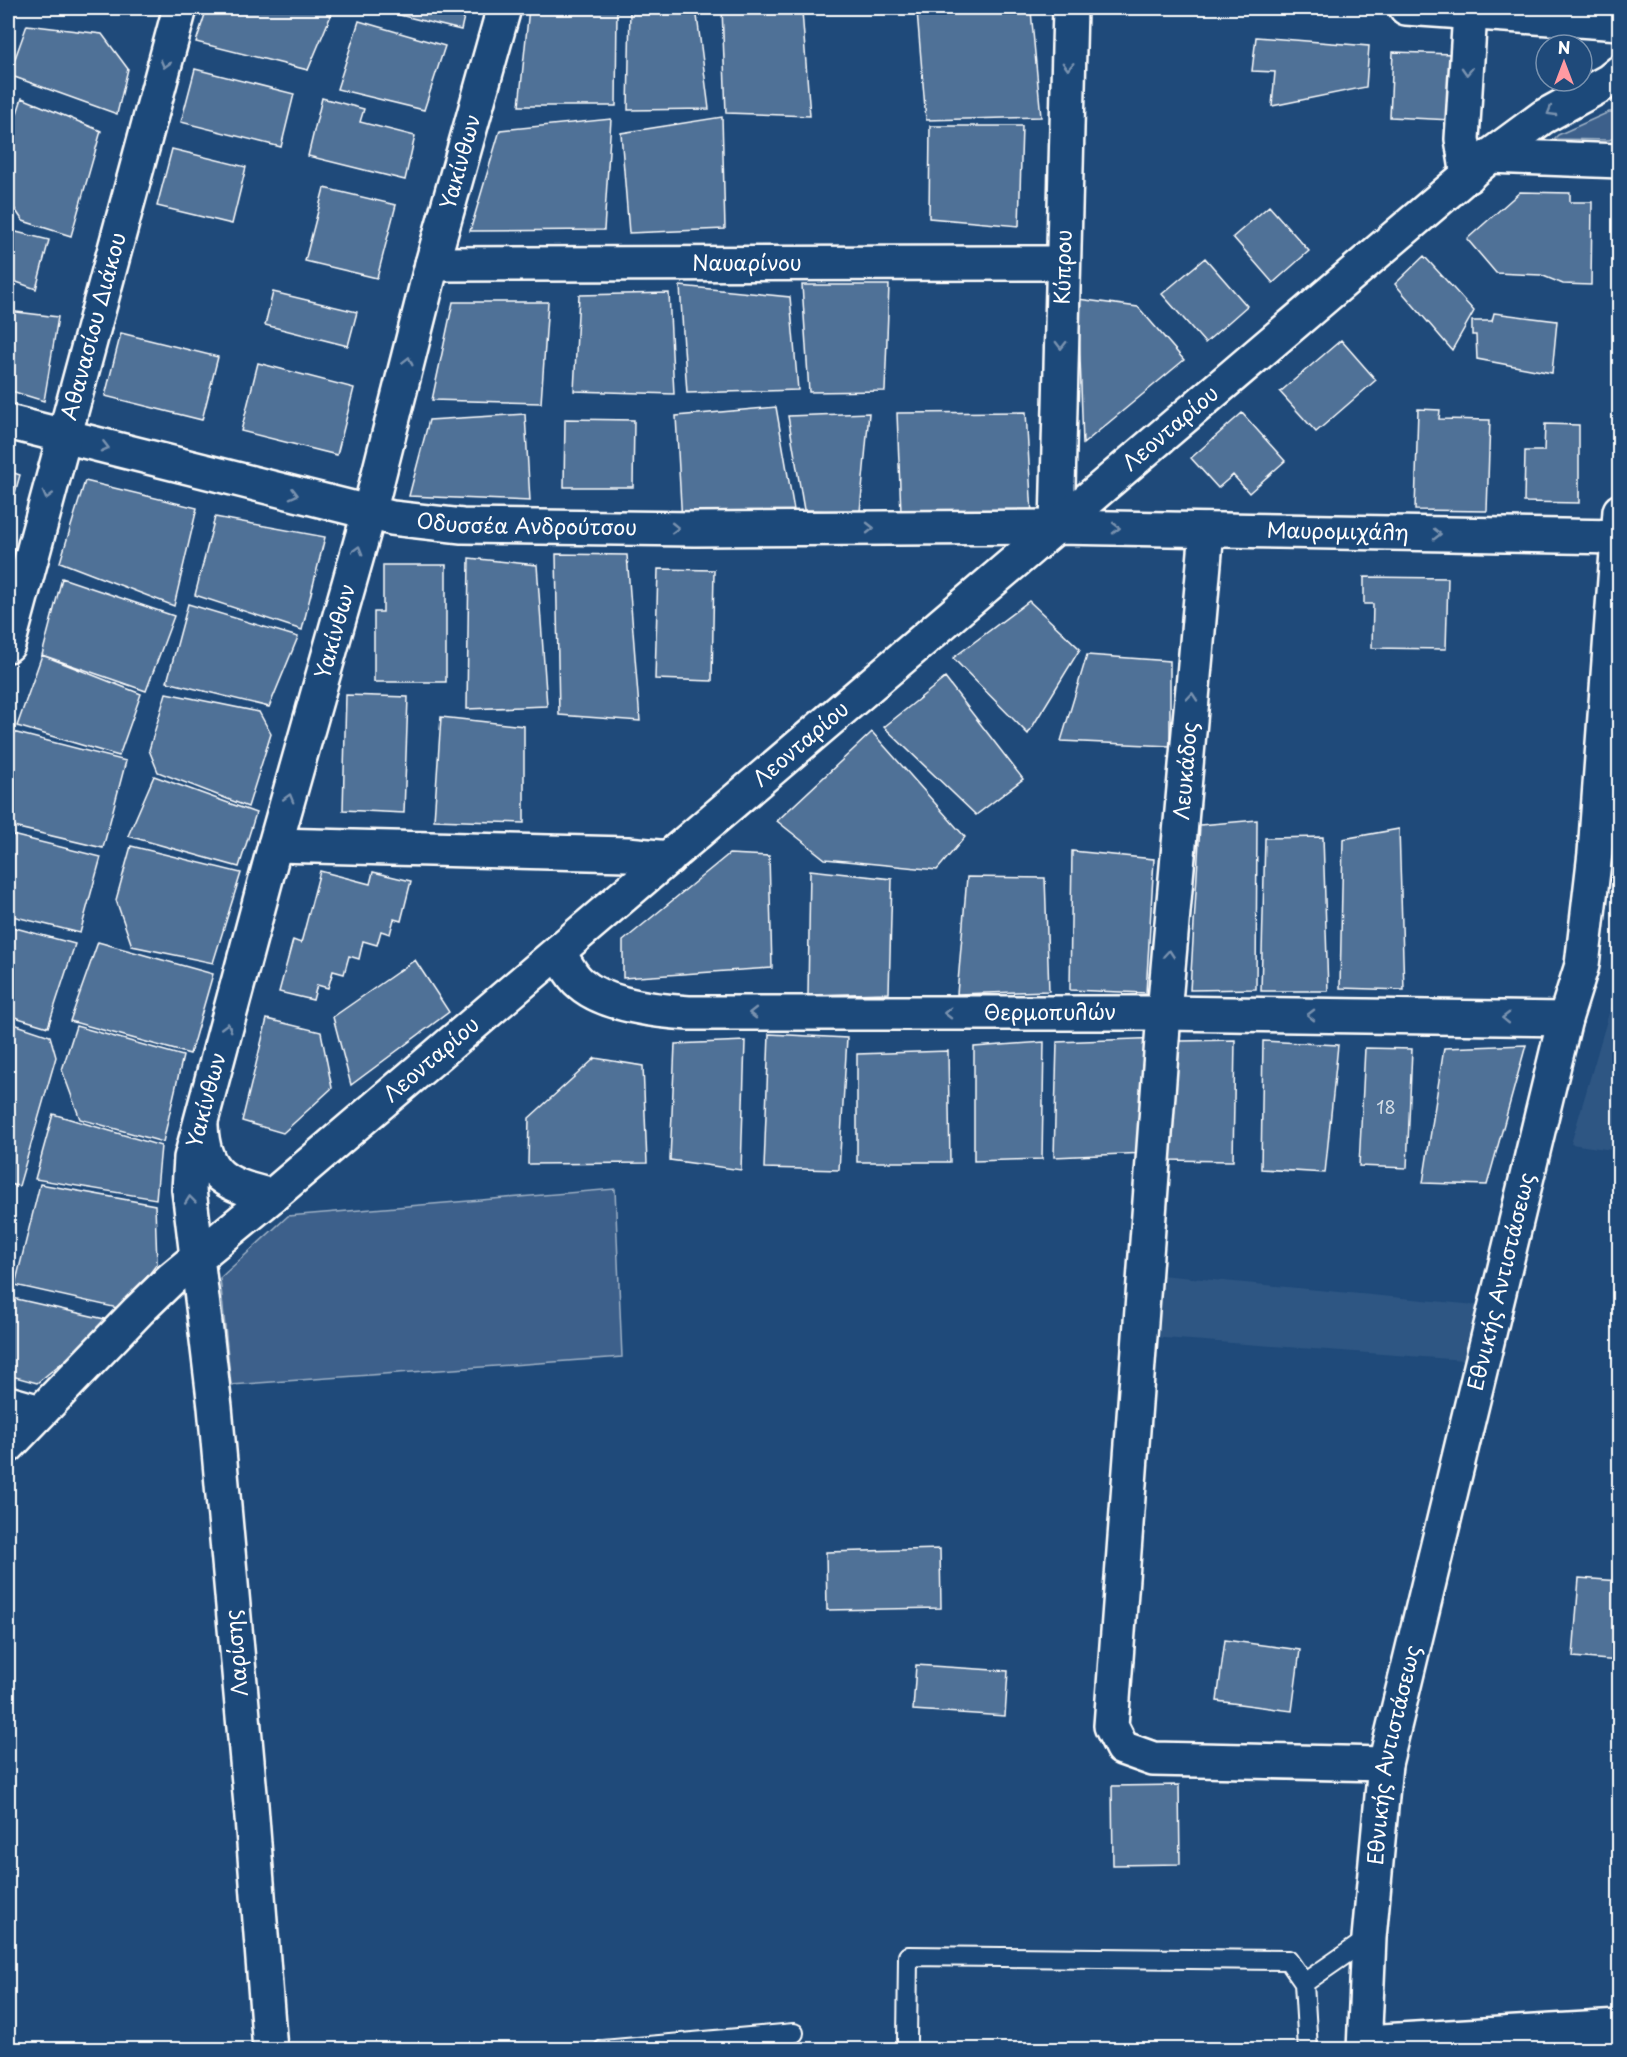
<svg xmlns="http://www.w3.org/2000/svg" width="1627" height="2057" viewBox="0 0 1627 2057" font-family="'Playpen Sans',sans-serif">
<rect width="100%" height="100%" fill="#1f4a7a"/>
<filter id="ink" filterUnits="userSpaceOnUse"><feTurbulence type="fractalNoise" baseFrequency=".0167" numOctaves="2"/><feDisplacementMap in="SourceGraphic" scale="12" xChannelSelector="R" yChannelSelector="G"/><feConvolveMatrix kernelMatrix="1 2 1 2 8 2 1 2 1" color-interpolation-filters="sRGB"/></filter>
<g filter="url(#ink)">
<path fill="#2e5683" d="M1619,946L1620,1151H1619L1571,1144L1616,989Z
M1129,1272L1476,1305L1464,1360L1123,1335Z"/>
<path fill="#3c618b" stroke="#9eb0c5" stroke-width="1.5" d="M1609,112H1616L1614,138L1609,140L1554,139L1558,135Z
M615,1189L622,1357L231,1385L220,1278L288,1216Z"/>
<path fill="#507197" stroke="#fff" stroke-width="1.5" d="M128,8H148L146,14Z
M207,8H334L308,70L196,42Z
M371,8H466L461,30Z
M529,8H617L616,106H519Z
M630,8H696L709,109L628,110Z
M722,8L802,11L810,116L726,113Z
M917,11H1031L1041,117L926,120Z
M359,21L445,46L424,110L337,89Z
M27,25L102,34L128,69L117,114L9,75Z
M1256,37L1369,46L1366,87L1272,106L1275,72L1252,71Z
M1393,52L1454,54L1452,120L1390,117Z
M195,69L294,94L281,147L181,122Z
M22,98L101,131L71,236L23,221L8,199V141Z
M322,98L364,109L360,122L415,136L405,180L308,156Z
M722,117L725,229L629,233L621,133Z
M611,119L604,230L470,231L500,130Z
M930,126H1022L1019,226L929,218Z
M172,149L246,167L232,224L157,206Z
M324,188L396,205L377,278L305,261Z
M1520,192L1570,193V202H1592L1591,285L1563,284L1541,275L1496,273L1467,239Z
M1269,206L1309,251L1273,283L1233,237Z
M8,230L49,240L36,289L8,279Z
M1424,256L1474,311L1452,350L1395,284Z
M1205,258L1247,306L1205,343L1162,294Z
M802,285H889L885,391L809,392Z
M680,286L790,297L798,390L687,393Z
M273,292L357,312L348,346L265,325Z
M669,293L674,394L574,391L579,295Z
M1078,299L1138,307L1184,360L1083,444Z
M453,302H548L541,403L432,400Z
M8,311L58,317L44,401L8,390Z
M1494,313L1557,321L1552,373L1477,359L1476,335H1472V321H1492Z
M121,333L218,357L202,420L105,396Z
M1341,340L1376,380L1316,432L1280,392Z
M258,363L354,388L337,455L241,431Z
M776,407L795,516L682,523L676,416Z
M1418,409L1440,410L1439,419L1490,420L1487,511L1415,510Z
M1026,412L1032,515L901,513L897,413Z
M869,413L860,512L804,510L788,416Z
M1242,413L1285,461L1249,493L1233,475L1218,488L1191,458Z
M525,414L530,501L409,496L429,420Z
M565,419L634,420L633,487H564Z
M1545,424L1579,425V503L1524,502L1525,451H1544Z
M8,471L20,475L8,518Z
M85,481L197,508L174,606L60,562Z
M215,517L325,537L302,630L195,595Z
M556,554L627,555L640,721L559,715Z
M469,558L537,565L547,706L467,709Z
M383,565H446V682H374V612H383Z
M658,569L714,570L712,681L655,679Z
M1364,577L1448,578L1446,649L1372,648L1373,604H1364Z
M62,578L174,616L146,691L42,655Z
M1029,601L1080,649L1028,734L953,658Z
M188,604L298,637L269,707L167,682Z
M42,655L141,694L119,756L17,726Z
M1087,655L1170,661V746L1061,741Z
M945,678L1023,779L976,815L884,727Z
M166,693L259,712L271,734L248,807L158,772L149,750Z
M346,695L408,697L404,813L343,810Z
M441,717L524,726V823L434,820Z
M9,731L126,761L103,848L10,826L8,822Z
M872,732L965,837L937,870L825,859L777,821Z
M154,776L256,813L239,867L128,836Z
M1257,820L1256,989L1190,990L1200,825Z
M1399,829L1404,990L1340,988L1343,839Z
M8,834L101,857L80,933L8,915Z
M1323,837L1328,991H1261L1265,838Z
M131,846L241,873L213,963L132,946L116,900Z
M1072,851L1154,859L1146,993L1070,990Z
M729,854L769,856L772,968L623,978V941Z
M810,870L892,879L889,993L808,995Z
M320,871L370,884L373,872L411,881L401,921L394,919L390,934L381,931L377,945L363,941L359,959L349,956L344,974L333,971L328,988L317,985L313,1000L279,992L293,940L301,943Z
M967,877L1045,878L1049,991L957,994Z
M8,926L75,944L48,1027L8,1015Z
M98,942L213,974L190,1054L70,1021Z
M415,960L449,1012L351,1085L333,1017Z
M267,1019L321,1032L332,1088L283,1133L242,1121Z
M8,1022L50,1036L56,1057L19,1186L8,1184Z
M76,1026L183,1056L163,1142L80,1119L62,1070Z
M769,1034L847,1038L839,1170L764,1168Z
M1162,1038L1146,1153L1054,1157L1057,1042Z
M1235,1040L1233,1161L1164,1160L1181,1041Z
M745,1041L741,1170L670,1160L675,1044Z
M1263,1041L1338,1045L1325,1173L1261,1169Z
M1044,1042L1042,1159L974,1161V1047Z
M1526,1045L1487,1185L1423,1183L1444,1048Z
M1365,1048L1412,1049L1407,1168L1359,1166Z
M948,1051L950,1162H857V1054Z
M595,1058L643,1066L647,1163L528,1164L529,1118Z
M53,1114L161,1146L156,1199L35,1179Z
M40,1184L155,1205L157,1264L122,1309L15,1285Z
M8,1297L113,1321L37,1383L8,1375Z
M940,1549L941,1608L827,1610L826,1552Z
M1579,1578L1620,1581V1661L1573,1657Z
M1225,1640L1300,1650L1292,1711L1217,1701Z
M916,1665L1008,1671L1005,1716L913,1710Z
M1179,1785L1180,1864L1113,1865L1112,1786Z"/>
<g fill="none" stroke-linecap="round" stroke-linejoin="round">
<g stroke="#fff" stroke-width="22">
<path id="lane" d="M907,2042L908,1956L1288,1960L1304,1983
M603,2050L794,2033
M1308,2050L1304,1983L1369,1938"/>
</g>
<g stroke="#fff" stroke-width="38">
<g id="street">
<path d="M1406,8L1620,23"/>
<path d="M1490,156L1620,161"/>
<path d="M1468,176L1462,139L1470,12"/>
<path id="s1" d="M432,264L1062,263"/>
<path id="s2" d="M8,422L392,518L462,526L695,529L1057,527L1620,537"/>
<path id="s3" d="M1057,527L1070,8"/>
<path d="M1207,530L1164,1013L1111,1726L1122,1748L1153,1759L1385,1764"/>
<path id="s4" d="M8,645L180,8"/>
<path d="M275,845L627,854L669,858"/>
<path id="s5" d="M558,952C565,962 571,976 580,983C604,1005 657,1011 689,1013H1164L1565,1019"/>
<path d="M201,1126C203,1177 228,1185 272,1196"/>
<path d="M8,1403L40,1412"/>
<path d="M1365,2042L1620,2027"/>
<path id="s6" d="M270,2050L251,1805L215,1407L189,1190L191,1158L275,845L369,513L432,264L504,8"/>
</g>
</g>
<g stroke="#fff" stroke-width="38">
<g id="secondary">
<path id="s7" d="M8,1446L139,1310L171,1279L272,1196L1490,156L1543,117L1609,81L1620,72"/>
<path id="s8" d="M1364,2050L1369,1938L1385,1764L1565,1019L1582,965L1595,853L1620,511"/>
</g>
</g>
<use href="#lane" stroke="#1f4a7a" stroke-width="18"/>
<use href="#street" stroke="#1f4a7a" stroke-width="33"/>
<use href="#secondary" stroke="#1f4a7a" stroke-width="33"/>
</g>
<defs><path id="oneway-chevron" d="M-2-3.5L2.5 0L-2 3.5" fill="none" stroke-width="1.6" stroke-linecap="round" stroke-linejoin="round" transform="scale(1.5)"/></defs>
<g stroke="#7992af">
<use href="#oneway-chevron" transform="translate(165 64) rotate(105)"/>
<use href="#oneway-chevron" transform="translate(1068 66) rotate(92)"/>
<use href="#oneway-chevron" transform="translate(1467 71) rotate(93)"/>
<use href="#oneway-chevron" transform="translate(1551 112) rotate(150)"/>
<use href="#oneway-chevron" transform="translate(1061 345) rotate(91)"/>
<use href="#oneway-chevron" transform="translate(408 361) rotate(-76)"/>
<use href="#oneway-chevron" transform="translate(105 447) rotate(14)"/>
<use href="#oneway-chevron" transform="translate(294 494) rotate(14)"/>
<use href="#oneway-chevron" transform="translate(47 495) rotate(105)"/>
<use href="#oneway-chevron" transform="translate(675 528) rotate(1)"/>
<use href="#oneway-chevron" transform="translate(870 528)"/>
<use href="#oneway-chevron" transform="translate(1116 528) rotate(1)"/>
<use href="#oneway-chevron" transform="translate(1437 534) rotate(1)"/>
<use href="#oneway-chevron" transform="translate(358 550) rotate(-74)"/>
<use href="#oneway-chevron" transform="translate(1192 697) rotate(-85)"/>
<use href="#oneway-chevron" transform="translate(289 798) rotate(-74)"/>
<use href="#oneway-chevron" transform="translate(1169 954) rotate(-85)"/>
<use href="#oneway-chevron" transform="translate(753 1013) rotate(180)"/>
<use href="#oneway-chevron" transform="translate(948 1013) rotate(180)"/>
<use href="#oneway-chevron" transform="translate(1311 1015) rotate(-179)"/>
<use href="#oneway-chevron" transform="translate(1506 1018) rotate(-179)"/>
<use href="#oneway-chevron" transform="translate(227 1027) rotate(-75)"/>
<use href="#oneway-chevron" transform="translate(190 1200) rotate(-96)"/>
</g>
</g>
<g text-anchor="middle" stroke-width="4.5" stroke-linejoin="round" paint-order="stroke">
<g font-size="18" fill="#d3dce5">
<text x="1386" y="1114">18</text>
</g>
<g font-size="21" fill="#fff" stroke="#1f4a7a">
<text dy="7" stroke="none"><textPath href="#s6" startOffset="1928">Υακίνθων</textPath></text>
<text dy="7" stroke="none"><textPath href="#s1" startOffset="315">Ναυαρίνου</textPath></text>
<text dy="7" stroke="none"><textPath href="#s3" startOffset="260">Κύπρου</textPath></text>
<text dy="7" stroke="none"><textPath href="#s4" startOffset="330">Αθανασίου Διάκου</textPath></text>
<text dy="7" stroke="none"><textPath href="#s7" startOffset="1546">Λεονταρίου</textPath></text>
<text dy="7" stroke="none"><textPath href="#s2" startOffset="531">Οδυσσέα Ανδρούτσου</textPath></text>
<text dy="7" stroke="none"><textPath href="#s2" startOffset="1342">Μαυρομιχάλη</textPath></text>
<text dy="7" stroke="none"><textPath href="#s6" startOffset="1442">Υακίνθων</textPath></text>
<text dy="7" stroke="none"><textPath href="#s7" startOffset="1060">Λεονταρίου</textPath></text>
<text transform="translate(1186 771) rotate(-85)" y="7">Λευκάδος</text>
<text dy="7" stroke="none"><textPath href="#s5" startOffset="514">Θερμοπυλών</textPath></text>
<text dy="7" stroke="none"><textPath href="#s7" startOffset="574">Λεονταρίου</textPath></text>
<text dy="7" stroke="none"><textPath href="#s6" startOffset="956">Υακίνθων</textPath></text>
<text dy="7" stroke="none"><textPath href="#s8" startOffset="783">Εθνικής Αντιστάσεως</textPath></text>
<text transform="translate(237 1653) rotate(-95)" y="7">Λαρίσης</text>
<text dy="7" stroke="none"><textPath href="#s8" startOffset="297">Εθνικής Αντιστάσεως</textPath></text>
</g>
</g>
<rect width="1627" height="2057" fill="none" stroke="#1f4a7a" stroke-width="30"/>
<rect x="15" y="15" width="1597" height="2027" fill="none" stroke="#fff" stroke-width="2" filter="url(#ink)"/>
<g transform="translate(1564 63)"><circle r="28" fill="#1f4a7a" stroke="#7992af" stroke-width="1.5"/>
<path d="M0-4.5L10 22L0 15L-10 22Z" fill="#ff9aa2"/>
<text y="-9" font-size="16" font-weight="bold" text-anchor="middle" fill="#ffffff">N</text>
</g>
</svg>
